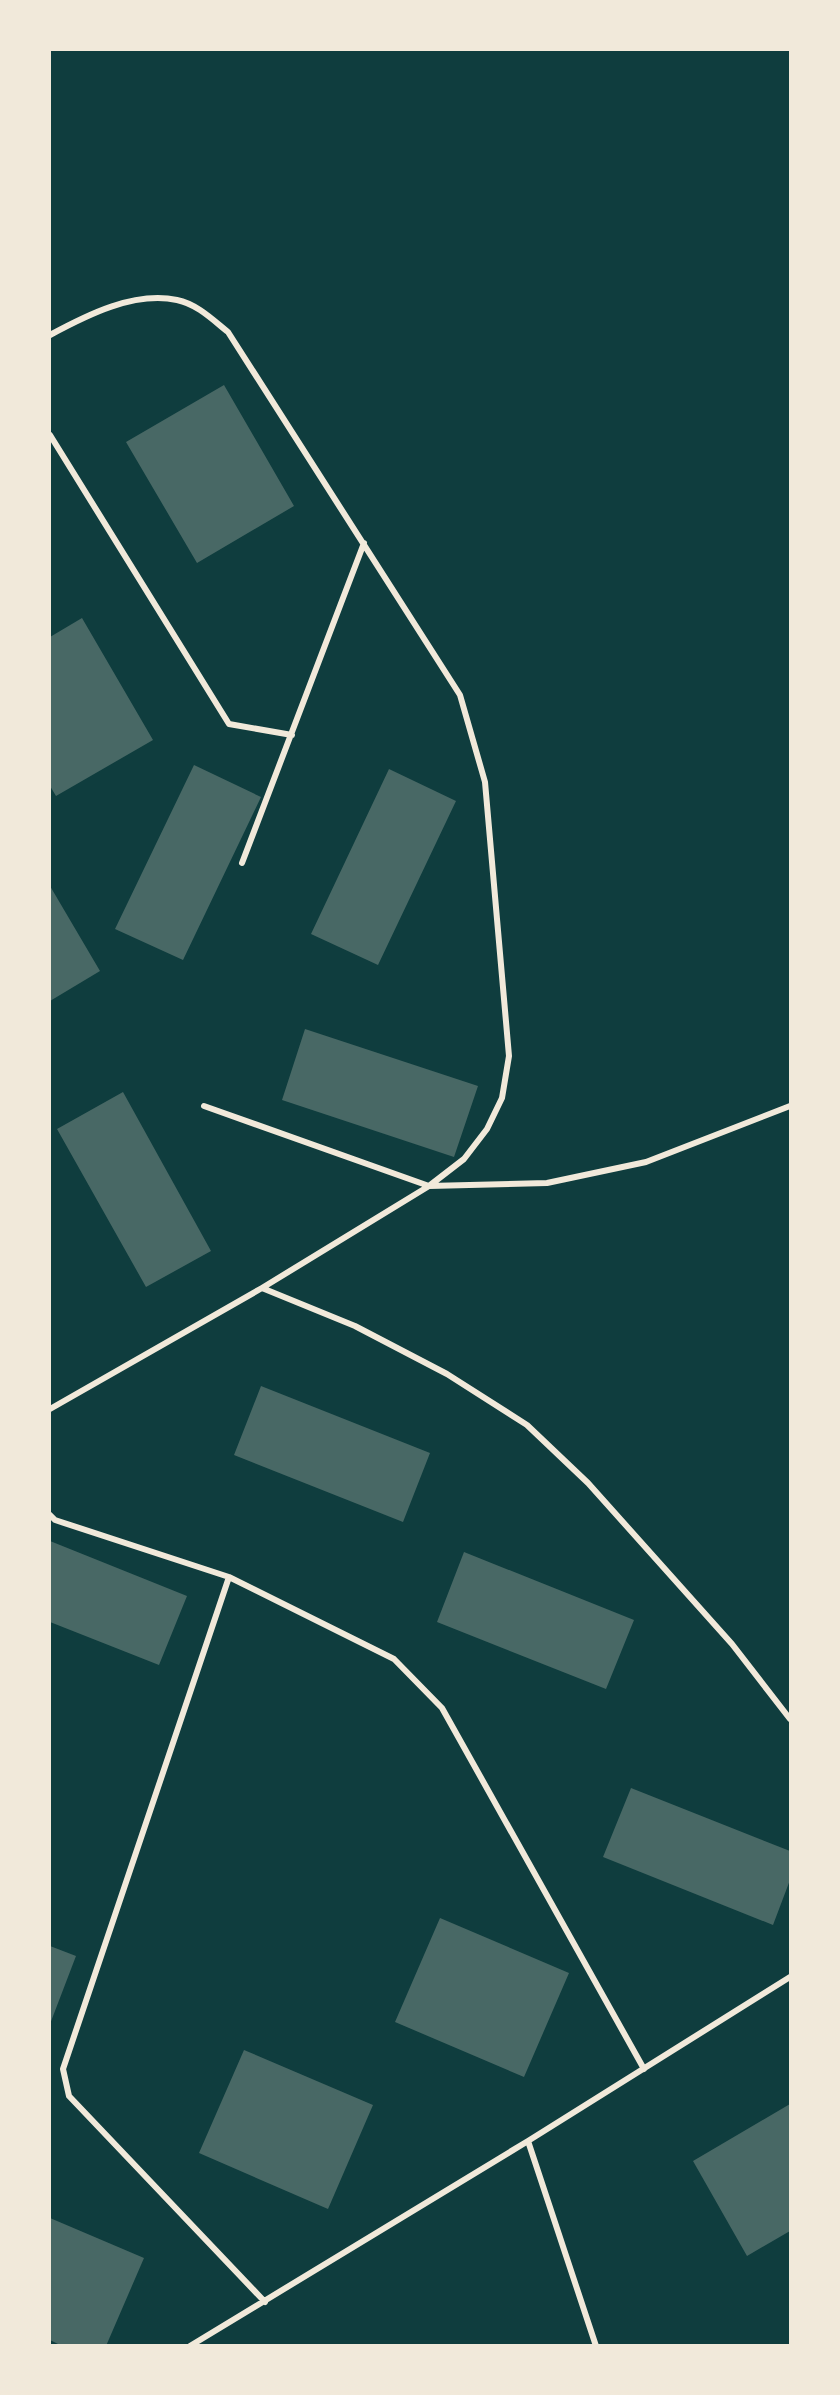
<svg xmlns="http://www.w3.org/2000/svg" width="840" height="2395" viewBox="0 0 840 2395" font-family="'Varela Round',sans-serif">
<rect width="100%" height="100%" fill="#0f3d3e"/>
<path fill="#486865" d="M224,385L294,506L197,563L126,442Z
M82,618L153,740L56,796L50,786V637Z
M194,765L261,797L183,960L115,929Z
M389,769L456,801L378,965L311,934Z
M50,886L100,971L50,1001Z
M305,1029L478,1086L454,1157L282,1100Z
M123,1092L211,1251L146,1287L57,1129Z
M261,1386L430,1453L403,1522L234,1455Z
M50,1541L187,1596L159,1665L50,1622Z
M464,1552L634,1620L606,1689L437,1622Z
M631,1788L790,1851V1880L773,1925L603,1857Z
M440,1918L569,1973L524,2077L395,2022Z
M50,1946L76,1956L50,2024Z
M244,2050L373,2105L328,2209L199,2153Z
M790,2104V2231L747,2256L693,2161Z
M50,2218L144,2258L106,2346H62L50,2340Z"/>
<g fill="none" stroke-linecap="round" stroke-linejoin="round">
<path stroke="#f1e9da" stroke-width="6" d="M50,335C87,315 134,291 177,300C197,304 213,320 228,332L460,695L485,782L509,1056L502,1098L487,1129L464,1159L429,1186L262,1288
M50,435L229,724L292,735
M242,863L364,543
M204,1106L429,1186L547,1183L646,1162L790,1106
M50,1409L262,1288L355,1326L447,1374L527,1425L588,1483L732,1644L790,1719
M50,1515L55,1520L229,1577
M528,2141L596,2346
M265,2302L69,2096L63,2069L229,1577L394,1659L442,1708L644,2069
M190,2346L528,2141L790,1977"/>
</g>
<rect width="840" height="2395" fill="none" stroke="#f1e9da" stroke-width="102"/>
</svg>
